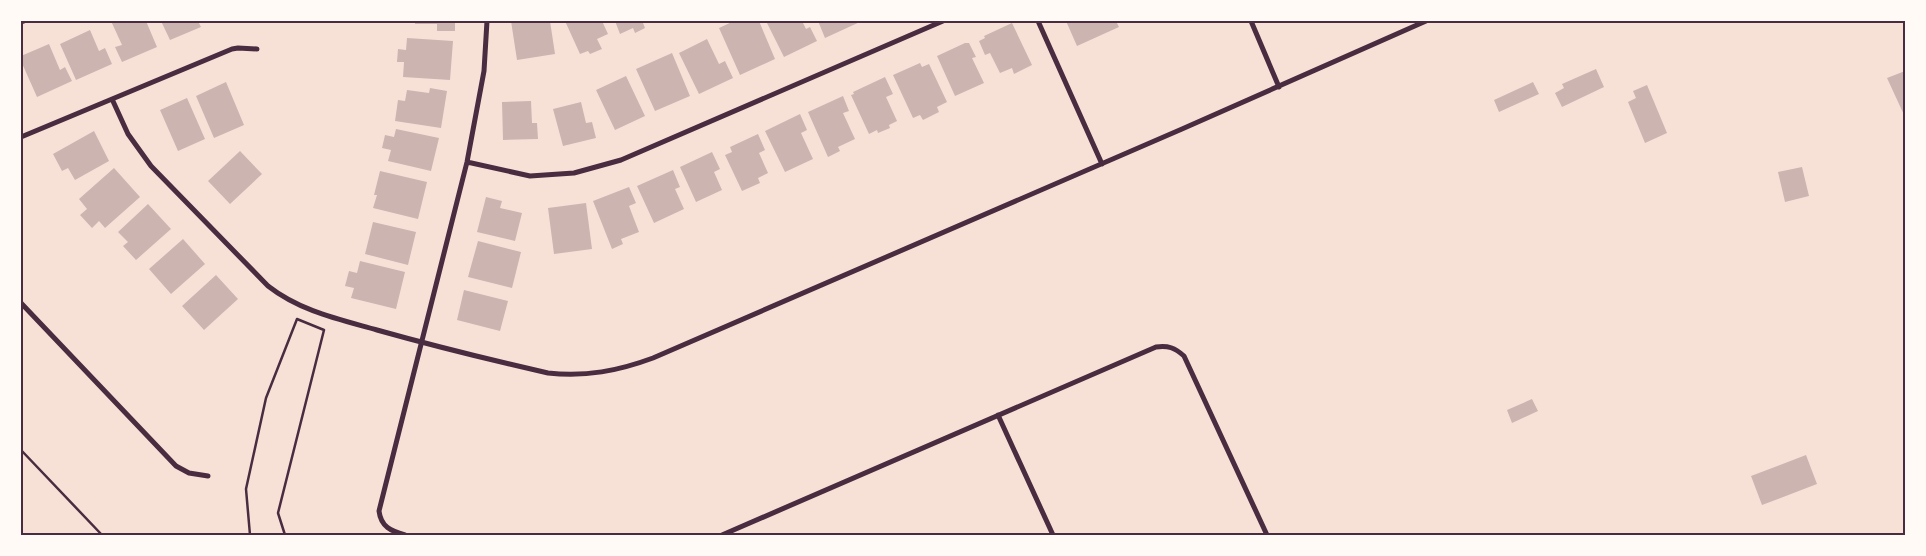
<svg xmlns="http://www.w3.org/2000/svg" width="1926" height="556" viewBox="0 0 1926 556" font-family="'Golos Text',sans-serif">
<rect width="100%" height="100%" fill="#f7e1d7"/>
<path fill="#ccb4b1" d="M111,21H146L157,47L122,62L115,47L122,45Z
M161,21H198L201,27L170,40Z
M415,21H455V31H437V24H415Z
M511,21H550L555,54L517,60Z
M565,21H602L608,34L597,39L602,49L590,54L588,51L580,54Z
M615,21H646L643,23L645,28L635,33L633,28L620,34Z
M734,21H759L775,59L740,75L719,28Z
M766,21H802L806,29L810,27L817,41L784,57Z
M818,21H862L825,38Z
M1066,21H1116L1119,27L1077,46Z
M1012,23L1032,65L1014,74L1012,68L1000,73L990,53L985,55L979,41L985,38L984,36Z
M90,30L99,51L105,48L112,64L76,80L60,44Z
M407,38L453,41L450,80L403,77L404,62H397L398,49L406,50Z
M707,39L719,64L725,61L733,78L699,94L679,53Z
M965,43H969L976,57L972,58L984,83L955,96L937,56Z
M49,44L60,70L65,67L72,81L37,97L21,61V56Z
M672,53L690,96L655,111L636,69Z
M920,63L922,67L929,64L947,102L937,107L939,112L923,120L920,115L913,118L893,75Z
M1596,69L1604,87L1562,107L1555,93L1564,88L1562,84Z
M1905,71V117L1887,78Z
M626,76L645,116L615,130L596,90Z
M885,77L893,94L886,97L897,121L889,125L890,128L878,133L877,130L869,134L851,95L854,94L853,92Z
M226,82L244,125L214,138L196,96Z
M1533,82L1539,94L1499,112L1494,100Z
M1647,85L1667,133L1645,143L1628,102L1636,98L1633,91Z
M430,88L447,91L441,128L395,121L398,100L405,101L407,90L429,93Z
M843,96L849,111L843,113L855,139L838,147L840,151L828,157L808,112Z
M187,98L205,139L178,151L160,110Z
M531,101L532,123H537L538,139L503,140L502,102Z
M581,102L586,123L592,122L596,138L563,146L553,109Z
M800,114L807,130L801,133L813,159L785,172L765,131Z
M396,129L439,138L431,171L388,161L391,150L382,148L385,135L394,137Z
M94,131L109,161L75,180L68,168L62,171L53,154Z
M758,134L765,150L759,153L768,173L758,178L760,183L742,191L725,155L732,152L730,147Z
M240,151L262,174L230,204L208,181Z
M712,152L720,169L714,172L722,190L696,202L680,167Z
M1802,167L1809,196L1785,202L1778,172Z
M114,168L140,197L105,228L99,221L92,228L80,215L87,209L79,199Z
M673,170L680,187L675,189L684,209L654,223L637,186Z
M380,171L427,182L418,219L373,208L377,195H374Z
M629,187L636,203L629,206L639,232L621,239L623,244L612,249L593,201Z
M486,197L502,201L500,208L522,213L515,241L477,232Z
M586,203L592,249L554,254L548,208Z
M148,204L171,229L136,260L123,246L128,242L118,232Z
M373,222L416,232L408,265L365,254Z
M183,239L205,264L171,294L149,269Z
M478,241L521,252L512,288L468,277Z
M360,261L405,272L396,309L351,298L354,288L345,286L349,271L357,273Z
M216,275L238,299L204,330L182,306Z
M464,290L508,301L500,331L457,320Z
M1532,399L1538,411L1512,423L1507,410Z
M1806,455L1817,484L1762,505L1751,476Z"/>
<g fill="none" stroke-linecap="round" stroke-linejoin="round">
<path stroke="#4a2c40" stroke-width="2.5" d="M21,450L102,535
M250,535L246,489L266,398L297,319L324,330L278,513L285,535"/>
<path stroke="#4a2c40" stroke-width="3" d="M21,23L26,21"/>
<path stroke="#4a2c40" stroke-width="5" d="M1038,21L1102,164
M1251,21L1279,87
M112,99L128,134L151,166L268,286C300,311 338,319 377,330C434,346 491,360 548,373C586,377 618,371 653,358L1182,129L1426,21
M21,137L232,49L238,48L257,49
M467,162L530,176L574,173L621,160L943,21
M21,303L176,466L189,473L208,476
M998,415L1053,535
M405,535C391,531 381,527 379,511L467,162L484,71L487,21
M722,535L1156,347C1168,345 1175,348 1184,356L1267,535"/>
</g>
<rect width="1926" height="556" fill="none" stroke="#fffaf5" stroke-width="45"/>
<rect x="22" y="22" width="1882" height="512" fill="none" stroke="#4a2c40" stroke-width="2"/>
</svg>
